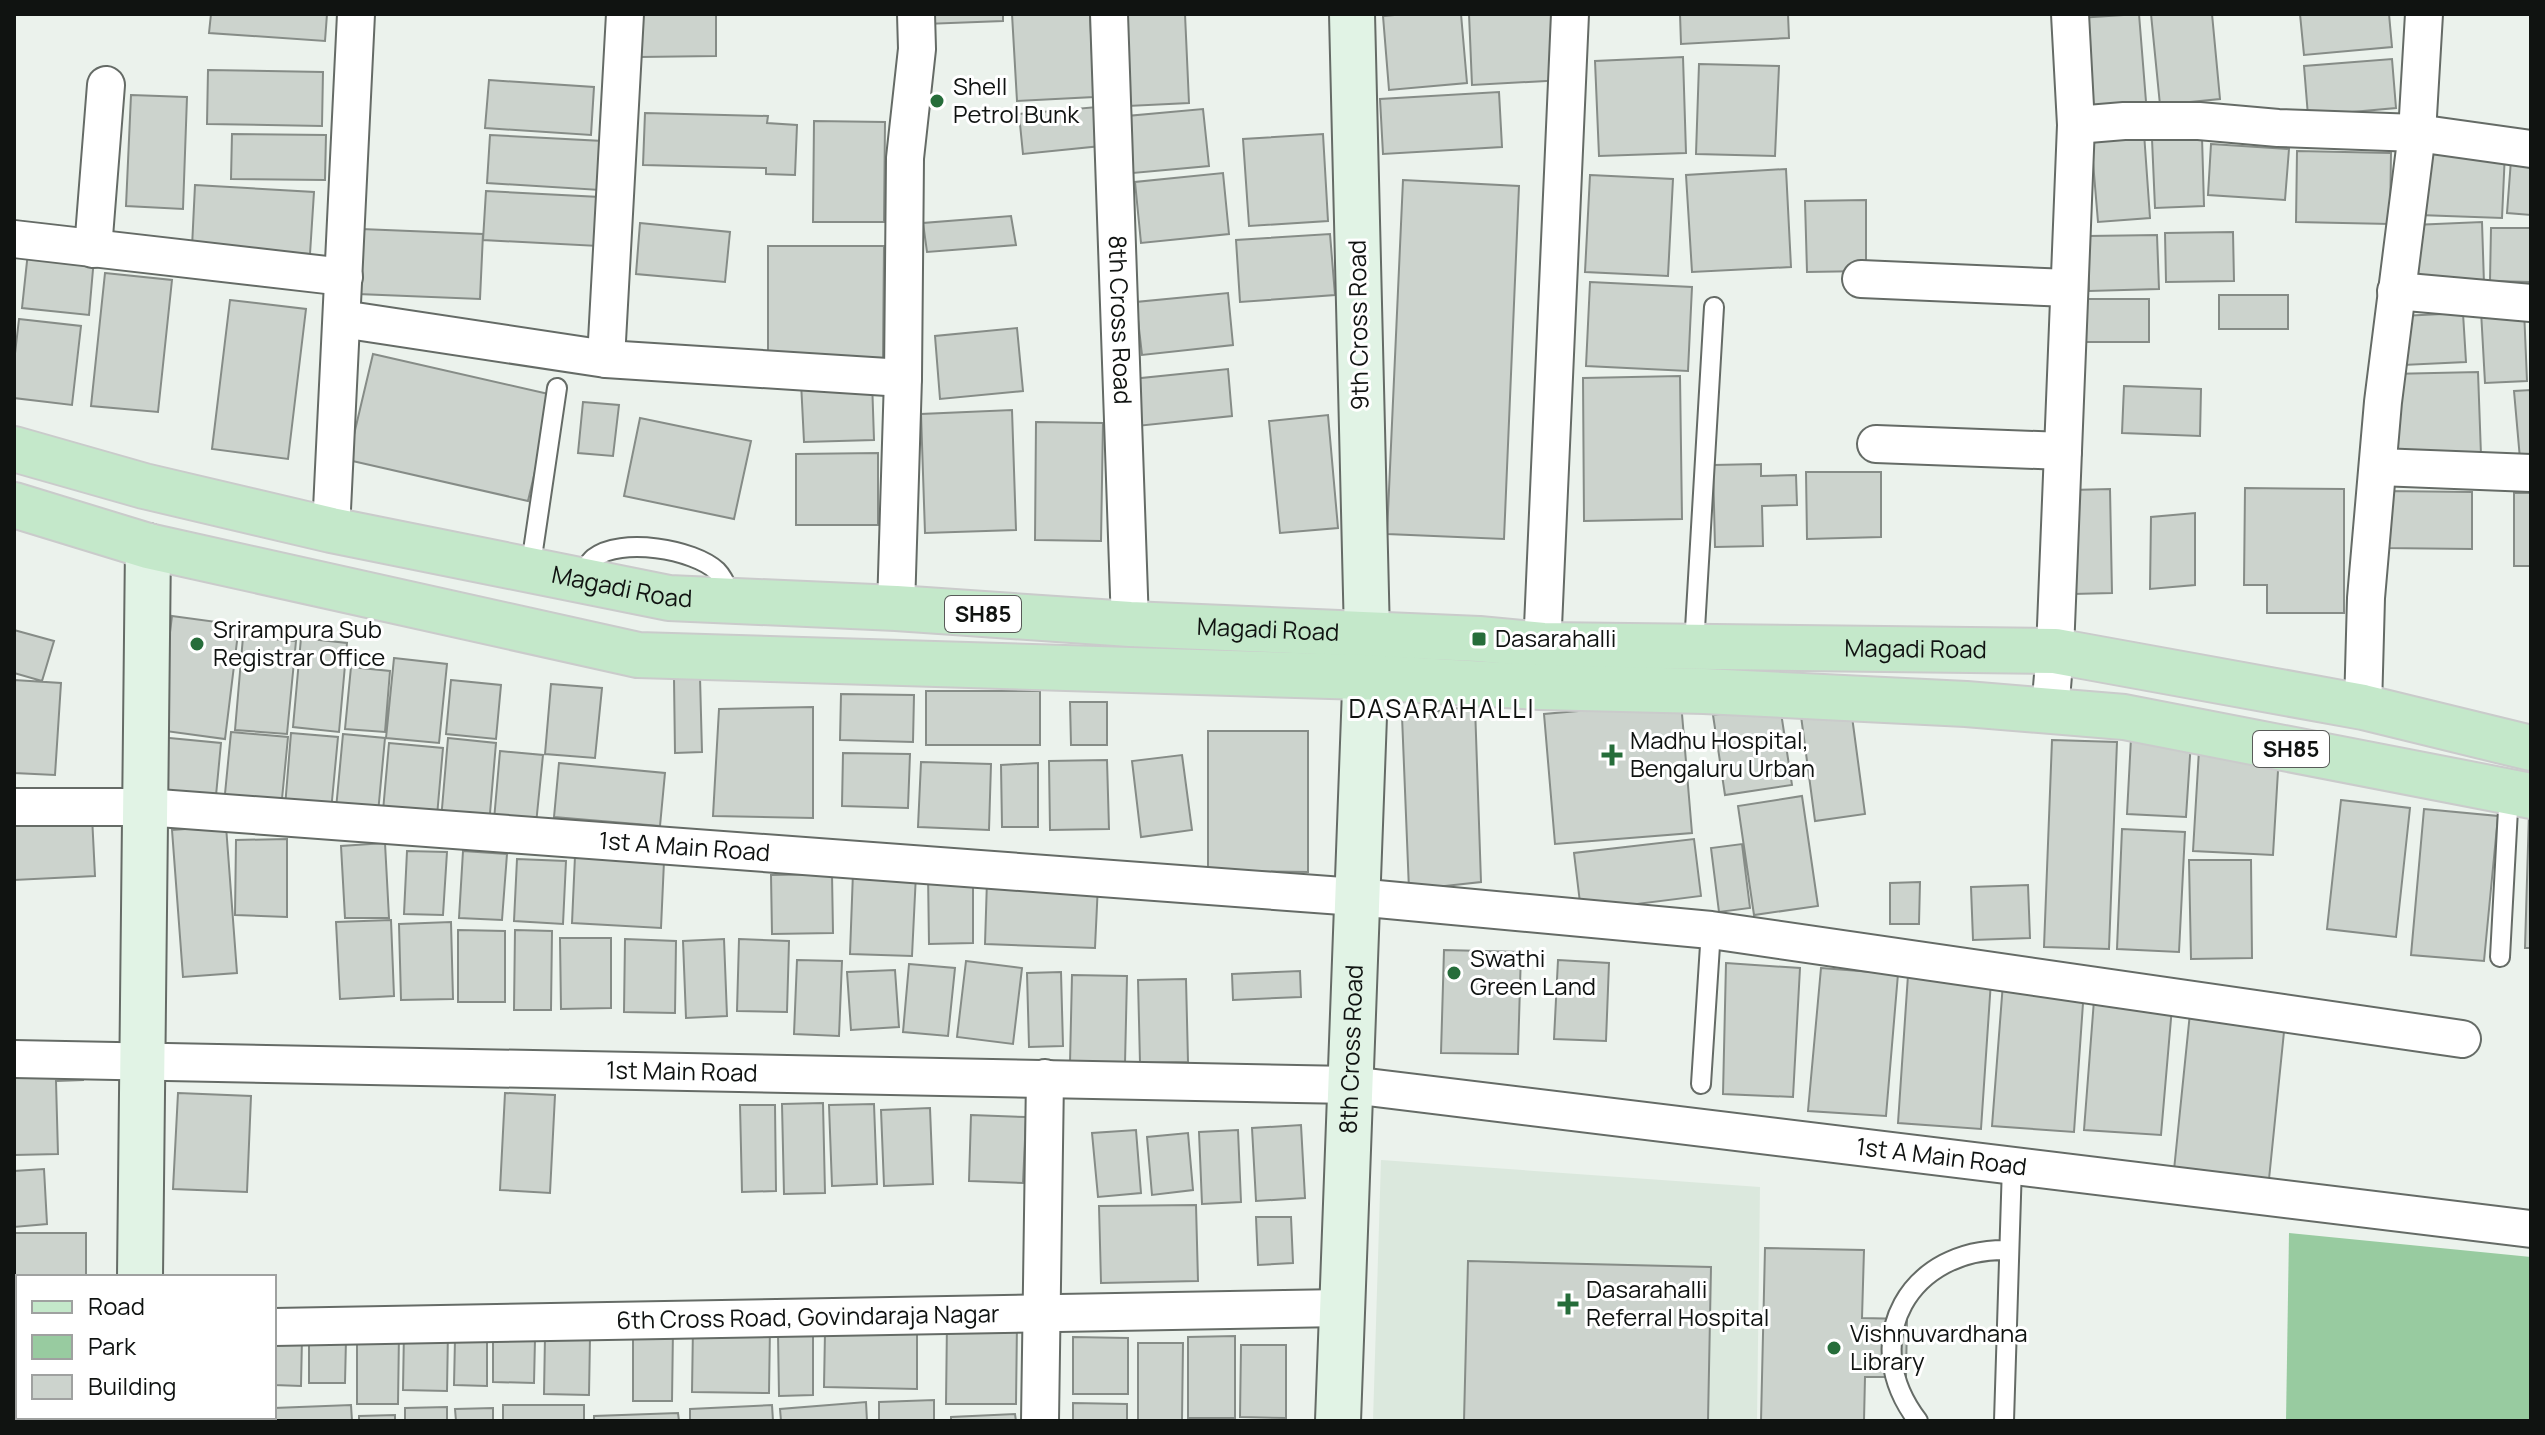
<svg xmlns="http://www.w3.org/2000/svg" width="2545" height="1435" viewBox="0 0 2545 1435" font-family="Manrope,sans-serif">
<rect width="100%" height="100%" fill="#ebf2ec"/>
<path fill="#dbe8dd" d="M1381,1160L1760,1187L1757,1421H1373Z"/>
<path fill="#98cba0" d="M2289,1233L2531,1257V1421H2286Z"/>
<path fill="#ccd3cd" stroke="#868c87" stroke-width="2" d="M211,14H327L325,41L209,33Z
M640,14H716V56L640,57Z
M925,14H1003V21L925,24Z
M1012,14H1090L1094,97L1017,101Z
M1123,14H1185L1189,103L1128,106Z
M1406,14H1461L1467,83L1389,90L1383,16Z
M1469,14H1561L1564,80L1472,85Z
M1680,14H1788L1789,38L1681,44Z
M2139,14L2147,114L2085,119L2078,18Z
M2151,14H2212L2220,99L2160,105Z
M2300,14H2389L2392,47L2304,55Z
M1683,57L1686,153L1599,156L1595,61Z
M2392,59L2396,108L2308,116L2304,66Z
M1699,64L1779,66L1775,156L1696,154Z
M208,70L323,72L322,126L207,124Z
M489,80L594,87L591,135L485,128Z
M1499,92L1502,147L1383,154L1380,99Z
M131,95L187,97L183,209L126,206Z
M1097,107L1101,146L1023,154L1019,114Z
M1203,109L1209,166L1133,173L1127,116Z
M645,113L768,116L767,123L797,125L795,175L766,174V168L643,165Z
M814,121L885,122L884,222H813Z
M2144,133L2150,218L2098,222L2091,138Z
M232,134L326,135L325,180L231,179Z
M1323,134L1328,221L1249,226L1243,139Z
M490,135L603,141L600,190L487,183Z
M2202,137L2204,206L2155,208L2152,139Z
M2211,144L2289,149L2285,200L2208,195Z
M2422,150L2505,152L2502,218L2419,215Z
M2297,151L2391,153L2390,224L2296,222Z
M2511,160L2531,161V215L2507,213Z
M1786,169L1791,267L1692,272L1686,175Z
M1223,173L1229,234L1141,243L1135,182Z
M1590,175L1673,179L1668,276L1585,272Z
M1403,180L1519,186L1504,539L1387,534Z
M195,185L314,192L310,254L192,247Z
M486,191L600,197L598,246L483,240Z
M1866,200V271L1807,272L1805,201Z
M1011,216L1016,245L927,252L923,223Z
M2482,222L2484,284L2416,287L2413,225Z
M640,223L730,232L725,282L636,274Z
M2491,228H2531V282L2490,281Z
M361,229L483,234L480,299L358,294Z
M2233,232L2234,281L2166,282L2165,233Z
M1330,234L1335,295L1240,302L1236,240Z
M2157,235L2159,289L2089,291L2088,236Z
M768,246H884L883,358L768,357Z
M28,252L94,258L89,315L22,308Z
M105,273L172,280L158,412L91,406Z
M1590,282L1692,287L1688,371L1586,366Z
M1228,293L1233,345L1142,355L1136,302Z
M2219,295H2288V329H2219Z
M2080,299H2149V342H2079Z
M230,300L306,309L288,459L212,449Z
M2524,309L2527,381L2485,383L2481,311Z
M2463,313L2466,362L2403,365L2401,316Z
M19,319L81,326L72,405L14,398V362Z
M1017,328L1023,391L940,399L935,336Z
M373,354L553,395L528,501L348,460Z
M1228,369L1232,416L1137,426L1132,379Z
M2478,372L2481,455L2392,458L2390,374Z
M1680,376L1682,519L1584,521L1583,378Z
M872,380L874,440L804,442L801,382Z
M2124,386L2201,389L2200,436L2122,433Z
M2531,390V458L2520,459L2514,391Z
M583,402L619,405L613,456L578,453Z
M1012,410L1016,530L925,533L921,414Z
M1328,415L1338,528L1280,533L1269,421Z
M640,418L751,441L734,519L624,496Z
M1036,422L1103,423L1101,541L1035,540Z
M878,453V525H796V454Z
M1761,464V476L1796,475L1797,505L1762,506L1763,546L1715,547L1713,465Z
M1806,472H1881V537L1807,539Z
M2245,488L2344,489V613H2267V585H2244Z
M2110,489L2112,593L2073,594L2071,490Z
M2385,491L2472,492V549L2384,548Z
M2514,493H2531V566H2514Z
M2195,513V585L2150,589L2151,517Z
M172,616L239,625L225,739L158,730Z
M14,630L54,641L42,681L14,673Z
M243,637L296,641L287,734L235,730Z
M301,638L347,643L339,732L293,727Z
M394,658L447,664L439,743L386,738Z
M351,667L390,671L385,732L345,729Z
M700,677L702,752L675,753L674,678Z
M14,680L61,683L55,775L14,773Z
M451,680L501,685L496,739L446,734Z
M551,684L602,688L595,758L545,754Z
M926,691H1040V745H926Z
M841,694L914,695L913,742L840,740Z
M1070,702H1107V745H1071Z
M1681,702L1692,833L1555,844L1544,714Z
M1475,706L1481,882L1409,890L1402,716Z
M1780,706L1792,785L1725,795L1713,715Z
M813,707V818L713,816L719,709Z
M1851,709L1865,814L1815,821L1801,716Z
M1208,731H1308V872L1208,871Z
M231,732L288,737L281,809L224,804Z
M291,733L338,737L331,811L285,807Z
M343,734L385,738L378,813L336,809Z
M159,737L221,743L215,806L153,801Z
M448,738L496,743L489,825L441,820Z
M2131,738L2191,741L2186,817L2127,814Z
M2052,740L2117,742L2109,949L2044,947Z
M389,743L443,748L437,816L383,811Z
M2199,750L2279,754L2273,855L2193,851Z
M500,751L543,755L536,824L494,820Z
M843,753L910,754L908,808L842,806Z
M1182,755L1192,830L1141,837L1132,761Z
M1107,760L1109,829L1050,830L1049,761Z
M921,762L991,764L989,830L918,827Z
M559,763L665,773L660,826L554,817Z
M1038,763V827H1002L1001,765Z
M1802,796L1818,906L1754,915L1738,806Z
M2341,800L2410,808L2396,937L2327,929Z
M2424,809L2498,816L2484,961L2411,955Z
M2529,812H2531V948H2525Z
M92,816L95,876L14,880V819Z
M226,826L237,973L183,977L172,830Z
M2122,829L2185,832L2179,952L2117,949Z
M287,839V917L235,915L236,840Z
M1694,839L1701,896L1581,911L1574,853Z
M385,843L389,918H345L341,846Z
M1742,844L1750,908L1719,912L1711,848Z
M407,851L447,852L443,915L404,914Z
M463,851L507,854L502,920L459,918Z
M575,856L664,861L661,928L572,923Z
M517,859L566,861L563,924L514,921Z
M2189,860H2251L2252,958L2191,959Z
M853,872L916,874L912,956L850,954Z
M928,873H973V943L929,944Z
M832,874L833,933L772,934L771,875Z
M987,880L1098,884L1095,948L985,944Z
M1920,882L1919,924H1890V883Z
M2028,885L2030,938L1973,940L1971,887Z
M391,920L394,996L340,999L336,922Z
M451,922L453,999L401,1000L399,924Z
M458,930L505,931V1002H458Z
M515,930L552,931L551,1010H514Z
M560,938H611V1008L561,1009Z
M625,939L676,941L675,1013L624,1012Z
M724,939L727,1016L686,1018L683,941Z
M739,939L789,941L787,1012L737,1011Z
M1444,950L1521,952L1518,1054L1441,1053Z
M797,960L842,961L839,1036L794,1034Z
M1558,960L1609,963L1606,1041L1554,1039Z
M966,961L1022,968L1013,1044L957,1037Z
M1726,963L1800,968L1793,1097L1723,1094Z
M909,964L955,968L948,1036L903,1032Z
M1821,968L1898,974L1886,1116L1808,1111Z
M895,970L899,1027L851,1030L847,972Z
M1300,971L1301,997L1233,1000L1232,974Z
M1061,972L1063,1046L1029,1047L1027,973Z
M1072,975L1127,976L1125,1064L1070,1063Z
M1908,975L1991,981L1981,1129L1898,1123Z
M1186,979L1188,1062L1140,1063L1138,980Z
M2003,983L2084,989L2074,1132L1992,1126Z
M2094,1000L2172,1007L2161,1135L2084,1130Z
M2190,1013L2285,1022L2269,1179L2174,1170Z
M14,1059L82,1062L83,1080L56,1081L58,1154L14,1155Z
M178,1093L251,1096L247,1192L173,1189Z
M505,1093L555,1095L550,1193L500,1190Z
M823,1103L825,1193L784,1194L782,1104Z
M874,1104L877,1184L832,1186L829,1105Z
M740,1105H775L776,1191L742,1192Z
M930,1108L933,1184L884,1186L881,1110Z
M971,1115L1026,1117L1023,1183L969,1181Z
M1301,1125L1305,1198L1256,1201L1252,1128Z
M1136,1130L1141,1193L1098,1197L1092,1133Z
M1238,1130L1241,1202L1202,1204L1199,1132Z
M1188,1133L1193,1190L1152,1195L1147,1137Z
M44,1169L47,1224L14,1227V1171Z
M1196,1205L1198,1281L1101,1283L1099,1206Z
M1256,1217H1291L1293,1263L1258,1265Z
M14,1233H86V1277H18V1286H14Z
M1765,1248L1864,1250L1862,1318L1907,1319L1906,1377H1865L1864,1421H1761Z
M1468,1261L1711,1267L1708,1421H1464Z
M947,1321L1017,1322L1016,1404H946Z
M693,1326L770,1327L769,1393L692,1392Z
M633,1328L673,1329L672,1401H633Z
M404,1330H448L447,1391L403,1390Z
M825,1332L917,1333V1389L824,1387Z
M357,1333H399L398,1404H357Z
M813,1333V1395L779,1396L778,1334Z
M545,1336L590,1337L589,1395L544,1394Z
M1235,1336V1418H1188V1337Z
M274,1337H302L301,1386L274,1385Z
M1073,1337L1128,1338V1394H1073Z
M309,1339H346L345,1383H309Z
M455,1339H487V1386L454,1385Z
M493,1339H535L534,1383L493,1382Z
M1138,1343H1183L1182,1421H1138Z
M1241,1345H1286V1418L1240,1417Z
M934,1400V1421H879V1402Z
M866,1402L867,1421H781L780,1409Z
M1073,1403L1127,1404V1421H1073Z
M351,1405L352,1421H263V1417H274V1408Z
M503,1405H584V1421H503Z
M772,1405L773,1421H690V1409Z
M447,1407V1421H405V1408Z
M493,1408V1421H456L455,1409Z
M678,1413L679,1421H594V1416Z
M1015,1414L1016,1421H951V1417Z
M395,1415V1421H359V1416Z
M21,1417H83V1419L21,1421Z
M173,1417H251L252,1421H173Z"/>
<g fill="none" stroke-linecap="round" stroke-linejoin="round">
<g stroke="#656b66" stroke-width="22">
<path id="lane" d="M530,571L557,388
M579,578C584,572 588,563 594,558C620,537 694,549 717,571C724,578 728,589 732,598
M1694,646L1714,307
M2500,957L2509,791
M1701,1084L1711,930
M1918,1421C1856,1340 1910,1247 2009,1250
M2004,1421L2012,1165"/>
</g>
<g stroke="#656b66" stroke-width="40">
<g id="street">
<path id="s1" d="M1109,14L1130,624"/>
<path d="M2076,125L2124,121H2199L2278,128L2417,133L2531,149"/>
<path d="M14,239L344,277"/>
<path d="M93,249L106,85"/>
<path d="M1861,279L2069,288"/>
<path d="M2396,291L2531,303"/>
<path d="M342,319L606,359L903,378"/>
<path d="M606,359L625,14"/>
<path d="M1876,444L2063,451"/>
<path d="M2379,467L2531,473"/>
<path d="M331,530L356,14"/>
<path d="M896,608L903,378L905,158L917,49L916,14"/>
<path d="M1541,672L1570,14"/>
<path d="M2363,707L2366,598L2383,402L2417,133L2424,14"/>
<path d="M2050,711L2055,651L2076,125L2070,14"/>
<path id="s2" d="M14,807H145L1356,897L1711,930L2462,1039"/>
<path id="s3" d="M14,1059L1351,1085L2531,1229"/>
<path id="s4" d="M274,1327L1341,1308"/>
<path d="M14,1332H18"/>
<path d="M1040,1421L1045,1078"/>
</g>
</g>
<g stroke="#656b66" stroke-width="48">
<g id="secondary">
<path d="M140,1277L148,546"/>
<path d="M138,1421V1417"/>
<path id="s5" d="M1338,1421L1367,635L1352,14"/>
</g>
</g>
<g stroke="#cacbcb" stroke-width="48">
<g id="primary">
<path id="s6" d="M14,449L144,486L331,530L669,598L896,608L1130,624L1479,639L1543,645L2055,651L2363,707L2531,748"/>
<path d="M14,505L148,546L638,655L1364,677L1540,687L1704,691L1966,704L2124,717L2531,796"/>
</g>
</g>
<use href="#lane" stroke="#fff" stroke-width="18"/>
<use href="#street" stroke="#fff" stroke-width="36"/>
<use href="#secondary" stroke="#e1f3e5" stroke-width="44"/>
<use href="#primary" stroke="#c4e8ca" stroke-width="44"/>
</g>
<g fill="#266d3a" stroke="#fff" stroke-width="3">
<circle cx="937" cy="101" r="8"/>
<rect x="1471" y="631" width="16" height="16" rx="4"/>
<circle cx="197" cy="644" r="8"/>
<path d="M1608 743h8v8h8v8h-8v8h-8v-8h-8v-8h8z"/>
<circle cx="1454" cy="973" r="8"/>
<path d="M1564 1292h8v8h8v8h-8v8h-8v-8h-8v-8h8z"/>
<circle cx="1834" cy="1348" r="8"/>
</g>
<g text-anchor="middle" stroke-width="6" stroke-linejoin="round" paint-order="stroke">
<g fill="#fff" stroke="#585a58" stroke-width="2">
<rect x="945" y="596" width="76" height="36" rx="6"/>
<rect x="2253" y="731" width="76" height="36" rx="6"/>
</g>
<g font-size="22" font-weight="bold" fill="#101311">
<text x="983" y="622">SH85</text>
<text x="2291" y="757">SH85</text>
</g>
<g font-size="24" fill="#101311" stroke="#fff" text-anchor="start">
<text x="953" y="95">Shell<tspan x="953" dy="28">Petrol Bunk</tspan></text>
<text x="213" y="638">Srirampura Sub<tspan x="213" dy="28">Registrar Office</tspan></text>
<text x="1495" y="647">Dasarahalli</text>
<text x="1630" y="749">Madhu Hospital,<tspan x="1630" dy="28">Bengaluru Urban</tspan></text>
<text x="1470" y="967">Swathi<tspan x="1470" dy="28">Green Land</tspan></text>
<text x="1586" y="1298">Dasarahalli<tspan x="1586" dy="28">Referral Hospital</tspan></text>
<text x="1850" y="1342">Vishnuvardhana<tspan x="1850" dy="28">Library</tspan></text>
</g>
<g font-size="24" fill="#101311" stroke="#fff">
<text dy="8" stroke="none"><textPath href="#s1" startOffset="306">8th Cross Road</textPath></text>
<text transform="translate(1359 325) rotate(-91)" y="8">9th Cross Road</text>
<text dy="8" stroke="none"><textPath href="#s6" startOffset="624">Magadi Road</textPath></text>
<text dy="8" stroke="none"><textPath href="#s6" startOffset="1272">Magadi Road</textPath></text>
<text dy="8" stroke="none"><textPath href="#s6" startOffset="1920">Magadi Road</textPath></text>
<text dy="8" stroke="none"><textPath href="#s2" startOffset="672">1st A Main Road</textPath></text>
<text dy="8" stroke="none"><textPath href="#s5" startOffset="372">8th Cross Road</textPath></text>
<text dy="8" stroke="none"><textPath href="#s3" startOffset="668">1st Main Road</textPath></text>
<text dy="8" stroke="none"><textPath href="#s3" startOffset="1932">1st A Main Road</textPath></text>
<text dy="8" stroke="none"><textPath href="#s4" startOffset="534">6th Cross Road, Govindaraja Nagar</textPath></text>
</g>
<g font-size="26" letter-spacing="2" fill="#101311" stroke="#fff">
<text x="1442" y="718">DASARAHALLI</text>
</g>
</g>
<rect width="2545" height="1435" fill="none" stroke="#101311" stroke-width="32"/>
<rect x="16" y="1275" width="260" height="144" fill="#ffffff" stroke="#9fa1a0" stroke-width="2"/>
<rect x="32" y="1301" width="40" height="12" fill="#c4e8ca" stroke="#9fa1a0" stroke-width="2"/>
<text x="88" y="1315" font-size="24" fill="#101311">Road</text>
<rect x="32" y="1335" width="40" height="24" fill="#98cba0" stroke="#9fa1a0" stroke-width="2"/>
<text x="88" y="1355" font-size="24" fill="#101311">Park</text>
<rect x="32" y="1375" width="40" height="24" fill="#ccd3cd" stroke="#9fa1a0" stroke-width="2"/>
<text x="88" y="1395" font-size="24" fill="#101311">Building</text>
</svg>
